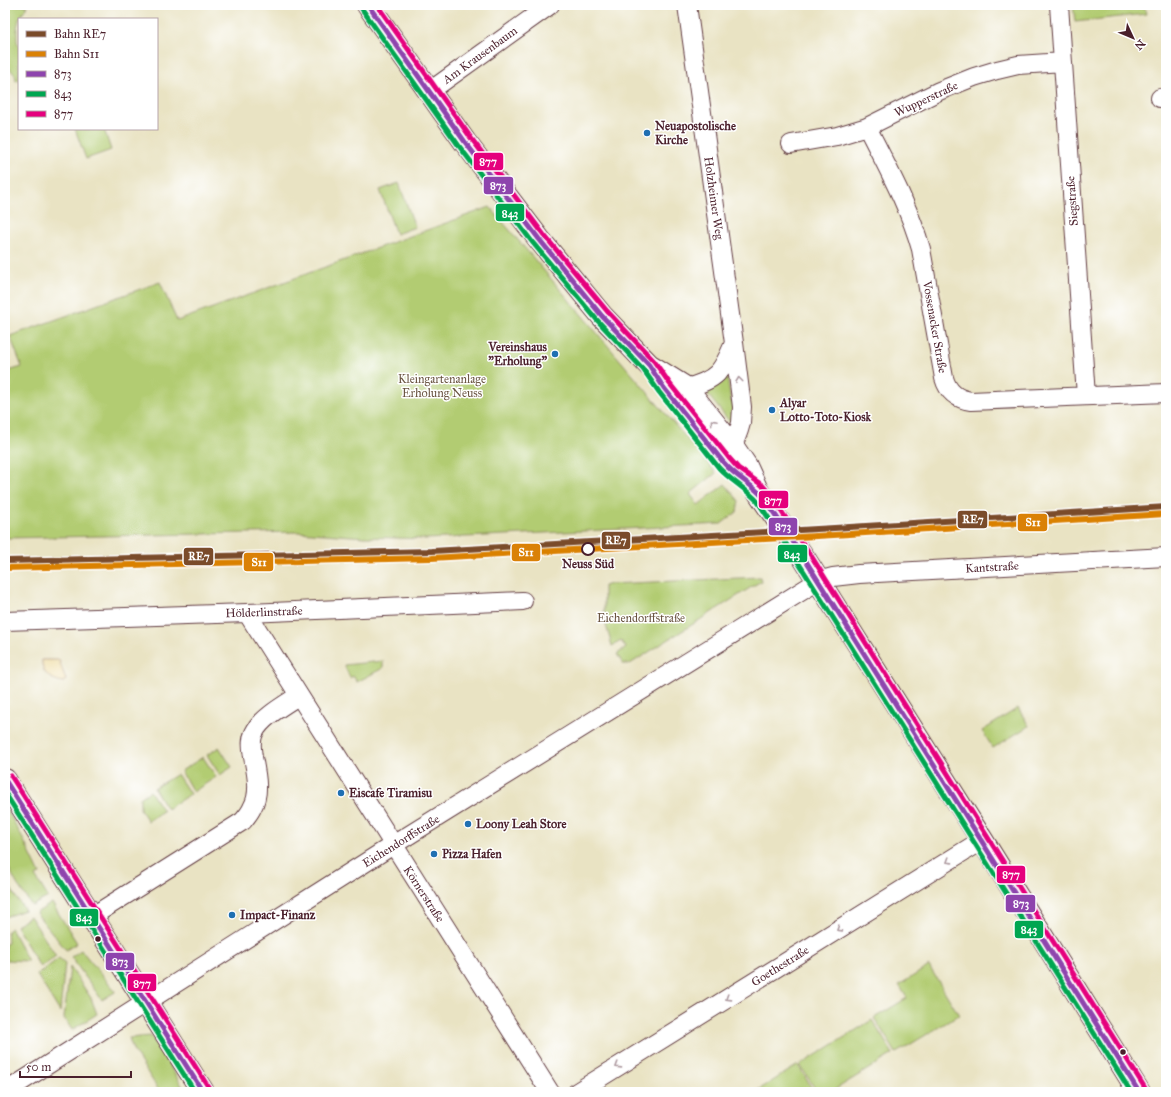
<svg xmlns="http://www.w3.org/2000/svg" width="1171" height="1097" viewBox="0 0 1171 1097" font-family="'IM FELL Great Primer',serif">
<rect width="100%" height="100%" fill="#fff"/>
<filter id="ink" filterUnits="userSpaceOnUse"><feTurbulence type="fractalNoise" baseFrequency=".025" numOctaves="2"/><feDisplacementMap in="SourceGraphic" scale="8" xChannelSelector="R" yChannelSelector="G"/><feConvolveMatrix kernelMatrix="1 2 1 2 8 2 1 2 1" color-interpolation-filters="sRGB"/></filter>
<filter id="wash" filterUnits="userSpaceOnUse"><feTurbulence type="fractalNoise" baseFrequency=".012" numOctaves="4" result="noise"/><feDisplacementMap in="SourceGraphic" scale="16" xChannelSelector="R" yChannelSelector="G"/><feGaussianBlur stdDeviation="0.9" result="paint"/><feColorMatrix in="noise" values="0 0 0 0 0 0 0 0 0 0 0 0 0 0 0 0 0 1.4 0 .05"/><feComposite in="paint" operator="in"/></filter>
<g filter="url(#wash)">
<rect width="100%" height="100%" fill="#e9e3c3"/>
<path fill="#b2cc72" stroke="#7e764e" d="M10,5H28L19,19L17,29V41L19,47V80L16,81L15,75L5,63V7Z
M1073,5H1144L1146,14L1075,22Z
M75,129H104L111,150L86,159Z
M399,183L415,227L396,234L380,190Z
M490,207L716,473L690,494L698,505L725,484L739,501L737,512L721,524L426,539L365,537L299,532L5,538V372L22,367L10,336L160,282L177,321Z
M731,364L732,375L727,377L731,402L736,401L733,426L704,390Z
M760,577L761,581L630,664H623L617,654L626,648L621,641L612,646L604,618V586L610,584Z
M383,661V668L357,682L353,676L350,678L344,665Z
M1018,708L1029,726L993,748L982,731Z
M219,747L232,767L220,775L207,755Z
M203,757L216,777L193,792L181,771Z
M177,774L190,794L167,809L154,788Z
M150,791L163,811L148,821L140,809V798Z
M5,806L20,833L40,874L35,876L48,897L32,906L17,884L5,861Z
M5,878L17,899L25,910L5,917Z
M52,903L77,943L66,950L36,913Z
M30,916L56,956L40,967L16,926Z
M11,928L28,961L5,960V944L8,943L7,931Z
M81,950L113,988L115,992L102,1000L71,957Z
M59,958L65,963L60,1012L37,975Z
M929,966L959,1015L896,1053L874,1018L907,998L899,985Z
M70,967L91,998L97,1014L72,1030L64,1018Z
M872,1020L893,1054L831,1092H817L800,1065Z
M151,1036L186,1092H160L133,1050L129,1038Z
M798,1065L814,1092H755Z"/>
<path fill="#eeda9e" stroke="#9c7c64" d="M42,660H59L66,680L63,682C51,680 41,673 42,660Z"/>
</g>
<g filter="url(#ink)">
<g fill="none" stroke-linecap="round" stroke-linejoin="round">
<g stroke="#623c42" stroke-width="20">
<path id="minor" d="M687,5L734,343L742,407L741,423L739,430L736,438L731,444
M1059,5L1086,396
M430,91L550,5
M1160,98L1166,97
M867,127C887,167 909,206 921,249L944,378C948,392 957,399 971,401L1166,393
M791,144L837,136L867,127L939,91L974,77L997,70L1018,65L1063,62
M686,388C717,380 722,372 734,343
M247,613L550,1092
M5,621L247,613L523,601
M91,917L243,821C246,817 250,813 252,808C261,793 256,773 253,757C252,749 250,741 254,733C261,718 284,705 298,696
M5,1092L393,845L818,581L833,577L859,574L1166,557
M577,1092L982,840"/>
</g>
<g stroke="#623c42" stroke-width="24">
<path id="major" d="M368,5L465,142L539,239L602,316L649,365L686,388L731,444L746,466L757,490L804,558L982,840L1139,1092
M5,780L203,1092"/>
</g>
<use href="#minor" stroke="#fff" stroke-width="18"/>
<use href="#major" stroke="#fff" stroke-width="22"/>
<g stroke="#fff" stroke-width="8">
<path id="bus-1" d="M368,5L465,142L539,239L602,316L649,365L664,388L724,463C736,477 752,484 764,498L804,558L1139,1092
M5,780L203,1092"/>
</g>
<g stroke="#fff" stroke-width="8">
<path id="bus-2" d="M362,9L459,146L533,243L597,320L643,369L659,392L719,468C731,481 747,489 758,502L798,562L1131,1092
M5,793L195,1092"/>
</g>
<g stroke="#fff" stroke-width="8">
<path id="bus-3" d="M377,5L471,138L544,235L607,311L654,361L670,384L729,458L738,468L762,485L769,493L810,554L1145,1088
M11,776L209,1088"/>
</g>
<use href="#bus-1" stroke="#8e44ad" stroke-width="5"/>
<use href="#bus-2" stroke="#00a651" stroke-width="5"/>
<use href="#bus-3" stroke="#e5007d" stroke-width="5"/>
<g stroke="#fff" stroke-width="9">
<path id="rail-1" d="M5,561L432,551L834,528L1166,507"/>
</g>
<g stroke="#fff" stroke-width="9">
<path id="rail-2" d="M5,568L432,558L834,535L1166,514"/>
</g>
<use href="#rail-1" stroke="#7a4b2a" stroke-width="6"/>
<use href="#rail-2" stroke="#da8106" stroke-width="6"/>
</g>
<defs><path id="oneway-chevron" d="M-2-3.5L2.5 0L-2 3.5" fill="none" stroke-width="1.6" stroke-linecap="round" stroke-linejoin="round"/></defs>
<g stroke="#ae9aa0">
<use href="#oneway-chevron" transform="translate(739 380) rotate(-97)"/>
<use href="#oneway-chevron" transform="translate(713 422) rotate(-130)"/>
<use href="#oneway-chevron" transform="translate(949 861) rotate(148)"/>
<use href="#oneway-chevron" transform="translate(839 929) rotate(148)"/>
<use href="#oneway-chevron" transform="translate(728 998) rotate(148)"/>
<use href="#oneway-chevron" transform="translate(618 1066) rotate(148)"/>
</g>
</g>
<g fill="#1f6fb2" stroke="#fff" stroke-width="1.5">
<circle cx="647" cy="133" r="4"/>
<circle cx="555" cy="354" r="4"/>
<circle cx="772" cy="410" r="4"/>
<circle cx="341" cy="793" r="4"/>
<circle cx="468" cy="824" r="4"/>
<circle cx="434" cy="854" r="4"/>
<circle cx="232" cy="915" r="4"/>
</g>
<circle fill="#fff" stroke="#4a1f2b" stroke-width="2" cx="588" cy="549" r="6"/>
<g fill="#4a1f2b" stroke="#fff" stroke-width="1.5">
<circle cx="98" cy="939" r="3.5"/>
<circle cx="1123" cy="1052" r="3.5"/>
</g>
<g text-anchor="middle" stroke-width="3" stroke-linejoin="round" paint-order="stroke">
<g font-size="12" fill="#4a1f2b" stroke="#fff">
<text transform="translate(480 55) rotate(-36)" y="4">Am Krausenbaum</text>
<text transform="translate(926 99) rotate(-25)" y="4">Wupperstraße</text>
<text transform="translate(714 198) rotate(82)" y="4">Holzheimer Weg</text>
<text transform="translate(1072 201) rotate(-94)" y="4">Siegstraße</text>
<text transform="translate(935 327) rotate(80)" y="4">Vossenacker Straße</text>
<text transform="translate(992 567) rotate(-3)" y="4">Kantstraße</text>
<text transform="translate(264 612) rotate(-2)" y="4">Hölderlinstraße</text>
<text transform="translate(401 841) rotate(-32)" y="4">Eichendorffstraße</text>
<text transform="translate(424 894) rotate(57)" y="4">Körnerstraße</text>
<text transform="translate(780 966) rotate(-32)" y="4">Goethestraße</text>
</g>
<g font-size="12" font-weight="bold" fill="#4a1f2b" stroke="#fff" text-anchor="start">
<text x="655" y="130">Neuapostolische<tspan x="655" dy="14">Kirche</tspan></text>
<text x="547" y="351" text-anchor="end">Vereinshaus<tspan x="547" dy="14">"Erholung"</tspan></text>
<text x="780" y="407">Alyar<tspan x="780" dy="14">Lotto-Toto-Kiosk</tspan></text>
<text x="349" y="797">Eiscafe Tiramisu</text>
<text x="476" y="828">Loony Leah Store</text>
<text x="442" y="858">Pizza Hafen</text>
<text x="240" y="919">Impact-Finanz</text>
</g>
<g font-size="12" fill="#695340" stroke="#fff">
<text x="442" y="383">Kleingartenanlage<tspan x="442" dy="14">Erholung Neuss</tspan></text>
<text x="641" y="622">Eichendorffstraße</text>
</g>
<g font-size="12" font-weight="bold" fill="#4a1f2b" stroke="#fff">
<text x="588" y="568">Neuss Süd</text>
</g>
</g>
<g stroke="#fff" stroke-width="1.5">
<rect x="473" y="152" width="31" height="19" rx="4" fill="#e5007d"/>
<rect x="483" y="176" width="31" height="19" rx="4" fill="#8e44ad"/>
<rect x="495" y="203" width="30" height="19" rx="4" fill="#00a651"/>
<rect x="758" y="490" width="31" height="19" rx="4" fill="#e5007d"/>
<rect x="957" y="510" width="31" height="19" rx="4" fill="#7a4b2a"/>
<rect x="1017" y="513" width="31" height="19" rx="4" fill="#da8106"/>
<rect x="768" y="517" width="30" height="19" rx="4" fill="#8e44ad"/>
<rect x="601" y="531" width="30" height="19" rx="4" fill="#7a4b2a"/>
<rect x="511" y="543" width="30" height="19" rx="4" fill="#da8106"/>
<rect x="777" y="544" width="31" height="19" rx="4" fill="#00a651"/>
<rect x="183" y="547" width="31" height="19" rx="4" fill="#7a4b2a"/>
<rect x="243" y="552" width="31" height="20" rx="4" fill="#da8106"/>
<rect x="996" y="865" width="30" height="19" rx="4" fill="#e5007d"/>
<rect x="1005" y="894" width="31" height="19" rx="4" fill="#8e44ad"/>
<rect x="69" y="908" width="30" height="19" rx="4" fill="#00a651"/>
<rect x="1014" y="920" width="30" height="19" rx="4" fill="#00a651"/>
<rect x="105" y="952" width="30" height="19" rx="4" fill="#8e44ad"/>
<rect x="127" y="973" width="30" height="19" rx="4" fill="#e5007d"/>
</g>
<g font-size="11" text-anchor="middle" font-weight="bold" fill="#fff">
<text x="488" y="165">877</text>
<text x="498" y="189">873</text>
<text x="510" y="217">843</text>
<text x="773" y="504">877</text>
<text x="973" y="523">RE7</text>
<text x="1033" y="526">S11</text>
<text x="783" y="530">873</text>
<text x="616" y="544">RE7</text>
<text x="526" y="556">S11</text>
<text x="792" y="558">843</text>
<text x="199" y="560">RE7</text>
<text x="259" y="566">S11</text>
<text x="1011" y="878">877</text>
<text x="1021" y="907">873</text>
<text x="84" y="921">843</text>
<text x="1029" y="933">843</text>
<text x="120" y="965">873</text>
<text x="142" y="987">877</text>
</g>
<rect width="1171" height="1097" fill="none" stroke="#fff" stroke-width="20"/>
<rect x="18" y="18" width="140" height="112" fill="#ffffff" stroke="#b7a5aa"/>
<rect x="26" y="31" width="20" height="6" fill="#7a4b2a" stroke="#b7a5aa"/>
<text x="54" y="38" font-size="12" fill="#4a1f2b">Bahn RE7</text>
<rect x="26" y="51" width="20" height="6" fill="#da8106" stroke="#b7a5aa"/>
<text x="54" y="58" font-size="12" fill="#4a1f2b">Bahn S11</text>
<rect x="26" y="71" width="20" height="6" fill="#8e44ad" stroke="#b7a5aa"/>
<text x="54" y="78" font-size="12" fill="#4a1f2b">873</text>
<rect x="26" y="91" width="20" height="6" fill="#00a651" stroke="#b7a5aa"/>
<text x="54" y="98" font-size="12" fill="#4a1f2b">843</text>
<rect x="26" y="111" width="20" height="6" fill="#e5007d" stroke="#b7a5aa"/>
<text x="54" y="118" font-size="12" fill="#4a1f2b">877</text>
<g transform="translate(1133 38) rotate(134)" stroke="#ffffff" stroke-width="3" paint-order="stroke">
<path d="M0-3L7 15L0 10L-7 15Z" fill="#4a1f2b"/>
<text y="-6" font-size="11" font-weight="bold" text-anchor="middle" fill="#4a1f2b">N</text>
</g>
<path d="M20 1071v6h111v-6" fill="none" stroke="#4a1f2b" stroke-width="2"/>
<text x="26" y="1071" font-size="12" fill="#4a1f2b" stroke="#ffffff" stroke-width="3" paint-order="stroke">50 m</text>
</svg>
